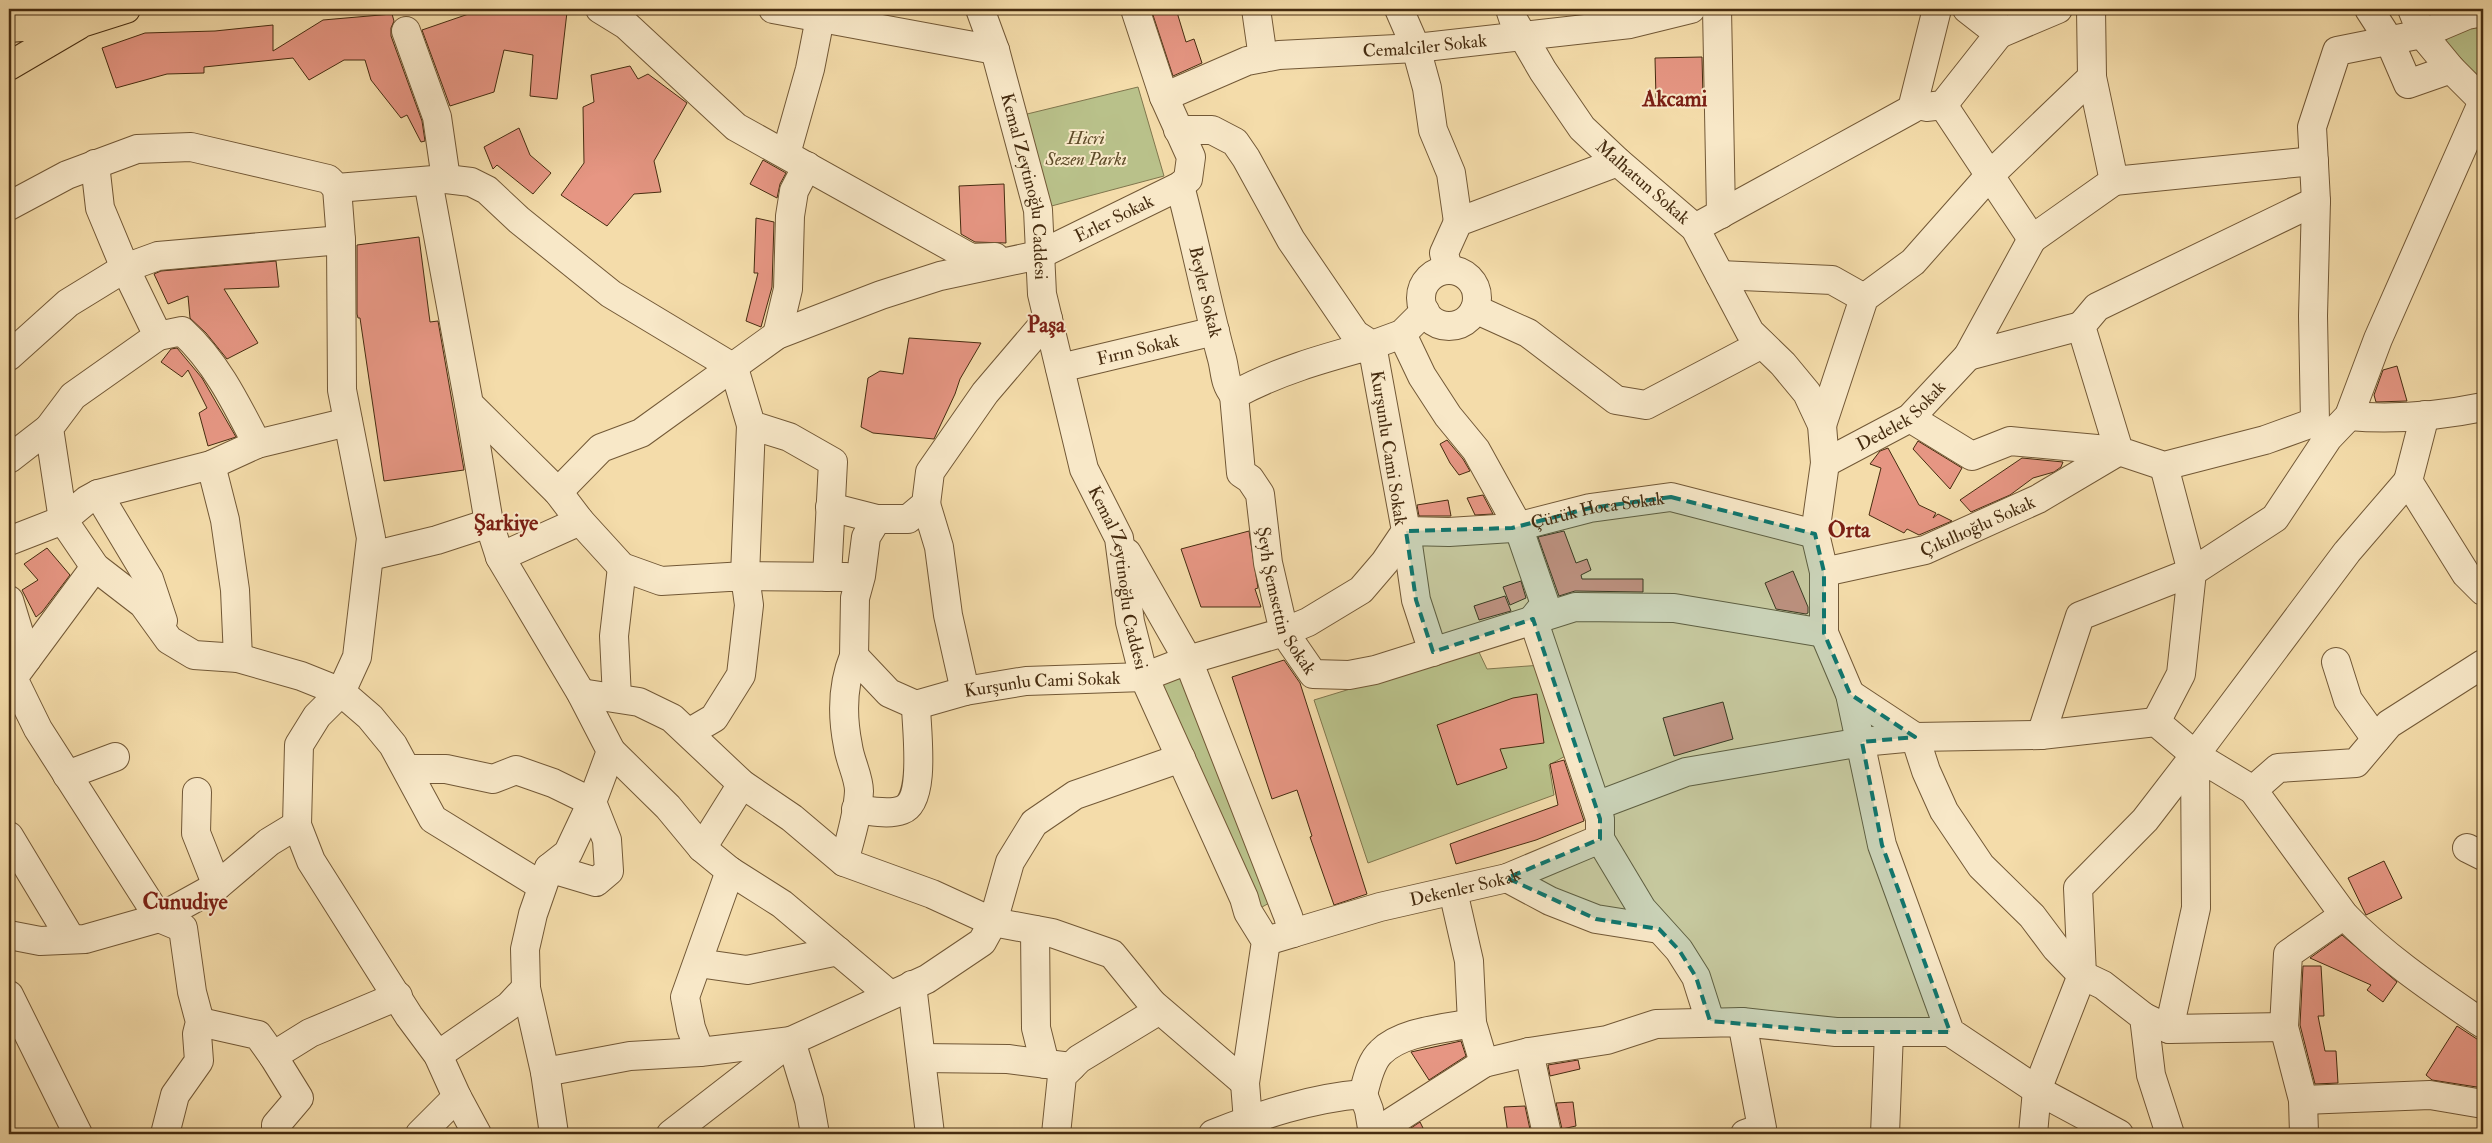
<svg xmlns="http://www.w3.org/2000/svg" width="2492" height="1143" viewBox="0 0 2492 1143" font-family="'IM FELL Double Pica',serif">
<rect width="100%" height="100%" fill="#f4dcaa"/>
<filter id="stains"><feTurbulence type="fractalNoise" baseFrequency=".004" numOctaves="4"/><feColorMatrix values="0 0 0 0 .2 0 0 0 0 .09 0 0 0 0 .02 0 0 0 .5 -.17"/></filter>
<radialGradient id="worn" r=".72"><stop offset=".6" stop-color="#630" stop-opacity="0"/><stop offset="1" stop-color="#630" stop-opacity=".3"/></radialGradient>
<path fill="#b9c18a" stroke="#80764d" d="M2483,23V84L2441,43L2471,24Z
M1138,87L1164,176L1044,208L1023,115Z
M1478,650L1487,669L1542,665L1569,754L1549,765L1554,795L1368,863L1314,700Z
M1181,675L1273,901L1251,913L1153,685Z"/>
<path fill="#e69683" stroke="#462c10" d="M483,9L567,12L557,99L530,96L533,55L504,50L494,92L450,106L422,30Z
M1151,9H1176L1186,42L1194,39L1202,63L1173,76Z
M392,14L394,21L391,28V36L422,121L425,141L421,142L407,115L401,118L371,80L365,60H344L309,80L293,58L204,67V73L167,74L116,88L102,48L145,33L215,31L273,25V51L323,20Z
M1702,57L1703,98H1656L1655,58Z
M630,66L638,79L648,74L687,103L654,161L661,192L634,194L607,226L561,195L584,163L583,107L594,102L591,75Z
M519,128L530,155L551,173L533,194L497,165L493,169L484,147Z
M763,160L786,173L780,184L777,198L750,184Z
M1004,184L1006,243L975,242L961,234L959,186Z
M756,218L774,222L772,287L761,327L746,321L758,273H754Z
M419,237L430,322L438,321L464,470L384,481L360,318H358L357,314V245Z
M276,261L279,287L224,289L258,343L227,359L206,333L190,318L188,296L168,304L154,274L161,271Z
M909,338L981,343L960,379L955,394L934,439L873,433L861,427L868,378L880,371L903,374Z
M177,348L202,378L236,437L208,446L199,413L207,408L188,370L182,377L161,362L171,349Z
M2397,366L2407,401L2376,402L2374,395L2383,370Z
M1447,440L1463,459L1470,471L1459,475L1450,463L1440,444Z
M1918,441L1962,468L1950,489L1913,449Z
M1888,448L1919,505L1936,513L1933,518L1938,514L1952,521L1919,535L1907,529L1904,533L1869,515L1881,468L1870,464L1880,451Z
M2022,458L2063,462L2061,467L2054,472L2033,478L2010,495L1971,512L1960,500Z
M1483,495L1493,514L1475,515L1467,498Z
M1448,500L1451,516H1419L1417,505Z
M1249,531L1258,588L1255,589L1261,607H1201L1181,549Z
M1564,531L1576,563L1587,559L1591,570L1581,575L1582,579H1643V592L1575,591L1559,596L1538,537Z
M47,548L70,575L42,612L36,617L22,590L38,580L24,564Z
M1793,571L1808,607V613L1806,614L1776,609L1765,583Z
M1521,581L1526,598L1510,605L1503,587Z
M1505,596L1511,611L1479,620L1474,606Z
M1284,660L1300,683L1367,894L1334,905L1310,837L1312,836L1297,790L1272,799L1232,677Z
M1537,694L1544,743L1500,749L1507,768L1457,785L1437,725L1513,698Z
M1723,702L1733,739L1674,756L1663,718Z
M1564,760L1584,821L1536,840L1456,864L1450,844L1558,805L1550,764Z
M2384,861L2402,898L2366,915L2348,878Z
M2342,935L2397,982L2383,1002L2367,990L2371,985L2310,958Z
M2303,966H2321L2324,1016H2318L2325,1051H2336L2338,1083L2315,1084L2300,1025Z
M2457,1026L2483,1043V1088L2432,1080L2426,1075Z
M1461,1041L1466,1056L1429,1080L1411,1052Z
M1578,1060L1580,1069L1550,1076L1548,1065Z
M1573,1102L1576,1126L1562,1129L1556,1103Z
M1525,1106L1531,1134H1508L1504,1107Z
M1420,1122L1426,1134H1402Z"/>
<g fill="none" stroke-linecap="round" stroke-linejoin="round">
<g stroke="#725836" stroke-width="30">
<g id="minor">
<path d="M600,9L626,25L736,127L971,258L995,257"/>
<path d="M773,9L995,50"/>
<path id="s1" d="M980,9L995,50L1038,210L1042,294L1084,469L1119,538L1130,622L1144,677L1244,898L1248,912L1266,941L1245,1083L1249,1134"/>
<path d="M1256,9L1263,58"/>
<path d="M1399,9L1416,48L1427,88L1433,130L1451,173L1458,222"/>
<path d="M1717,9L1721,214"/>
<path d="M2091,9L2092,77L2114,181L2314,161"/>
<path d="M2369,9L2389,40L2408,84L2451,69"/>
<path d="M2412,9L2422,34L2451,69L2483,101"/>
<path d="M1993,17L1999,34L2058,9"/>
<path d="M406,31L437,117L446,179"/>
<path id="s2" d="M1164,97L1247,61L1279,55L1416,48L1630,24L1691,9"/>
<path d="M1943,105L2032,239L2114,181"/>
<path d="M1926,107L1943,105L1999,34L1967,9"/>
<path d="M1178,130H1212L1235,142L1246,158L1291,240L1355,334L1372,345L1402,334L1425,311"/>
<path d="M786,154L810,69L820,18"/>
<path d="M95,164L100,208L125,268L158,336L73,396L49,428L63,520L87,500L98,494L211,465L257,444L348,422"/>
<path d="M428,181L469,404L558,492L580,521L622,567L661,581L745,576L749,605L741,675L714,718L690,732"/>
<path id="s3" d="M1180,186C1195,242 1206,299 1221,355C1226,371 1223,381 1234,395"/>
<path d="M337,188L341,240L342,390L371,538L357,657L341,692L317,716L299,745L297,825L311,861L409,1016L438,1055L457,1097L477,1134"/>
<path d="M9,206L67,175L137,149L191,147L328,179L337,188L446,179L471,182L487,190L519,220L611,294L734,368L751,425L789,437L833,462L827,577"/>
<path d="M1695,228L1912,109L1937,9"/>
<path d="M2032,239L1968,356L2081,326"/>
<path d="M1448,269L1444,253L1458,222L1618,162"/>
<circle cx="1449" cy="298" r="28"/>
<path d="M1720,275L1832,280L1864,298"/>
<path d="M1475,309L1528,333L1616,400L1646,405L1762,344"/>
<path d="M1402,334L1422,376L1448,416L1476,450L1518,526L1545,604L1533,619L1596,806L1686,772L1862,742L1915,737L2041,735L2156,722L2195,755L2145,820L2078,888L2082,975L2037,1090L1950,1032L1882,845L1850,694L1824,633V572L1815,534L1825,463L1822,425L1807,393L1783,364L1750,332L1695,228L1618,162L1582,128L1543,71L1514,21L1510,9"/>
<path d="M777,335L788,289L790,216L794,191L807,166"/>
<path d="M158,336L182,331C216,362 236,403 257,444"/>
<path d="M9,356L68,303L125,268L158,256L341,240"/>
<path id="s4" d="M1060,368L1215,331"/>
<path d="M469,404L489,523L500,557L580,521"/>
<path d="M2425,415L2408,481L2466,574L2483,591"/>
<path d="M2349,416C2394,420 2439,416 2483,407"/>
<path d="M1910,418L1972,456L2010,441L2119,451"/>
<path d="M2315,422L2265,440L2164,466L2119,451L2081,326L2097,307L2316,201"/>
<path d="M751,425L745,576L846,577"/>
<path d="M1822,425L1864,298L1913,262L1990,175L2092,77"/>
<path d="M2327,436L2315,422L2313,316L2316,201L2312,127L2337,51L2422,34L2467,15L2483,12"/>
<path d="M9,459L49,428"/>
<path id="s5" d="M1825,463L1910,418L1968,356"/>
<path d="M211,465L225,520L235,590L238,658"/>
<path d="M2164,466L2192,572L2275,518L2328,438L2349,416L2378,339L2483,101"/>
<path id="s6" d="M558,492L601,448L641,433L777,335L881,295L940,276L1039,255L1180,186L1188,179L1191,157L1164,97L1135,9"/>
<path d="M98,494L149,579L163,621"/>
<path d="M926,504L939,547L948,615L965,691"/>
<path d="M830,507L877,519"/>
<path d="M9,541L63,520L95,567L143,604L169,640L194,655L238,658L301,676L341,692L370,717L393,745L433,819L542,886"/>
<path d="M1127,553L1188,660L1288,916L1293,933L1266,941"/>
<path d="M371,556L437,540L489,523"/>
<path d="M500,557L581,693L611,751L592,802L607,840L609,871L596,882L549,868L533,914L525,949L526,988L545,1072L554,1134"/>
<path id="s7" d="M1824,572L1925,550L2038,499L2119,451"/>
<path d="M9,600L27,659L13,678L38,729L159,918L183,928L192,992L200,1022L197,1034L199,1061L175,1095L165,1134"/>
<path id="s8" d="M1433,652L1416,600L1406,531L1449,532L1512,528L1590,508L1671,497L1815,534"/>
<path d="M854,656L855,598L861,576L866,537L877,519H908L926,504L930,472L985,393L1048,319"/>
<path d="M27,659L95,567"/>
<path d="M2336,662L2348,700L2376,739"/>
<path d="M2483,664L2389,724L2356,763L2278,768L2253,790L2344,915C2384,957 2435,991 2483,1024"/>
<path d="M581,693L639,702L672,718L742,784L792,818L844,862L932,894L993,922L1052,933L1112,954L1152,1003L1153,1014L1079,1059L1062,1076L1056,1134"/>
<path d="M1850,694L1915,737L1926,771L1944,811L1981,866L2032,916L2056,948L2082,975L2103,985L2144,1017L2151,1075L2170,1134"/>
<path d="M617,698L614,636L622,567"/>
<path d="M2041,735L2080,616L2192,572L2181,674L2156,722"/>
<path d="M611,751L668,807L702,848L730,871L782,904L890,995"/>
<path d="M407,769H446L493,779L516,770L553,783L592,802L568,853L549,868"/>
<path d="M67,775L115,757"/>
<path d="M2253,790L2195,755L2347,552L2408,481"/>
<path d="M197,792L196,833L217,886"/>
<path d="M856,809C870,811 889,815 902,810C927,801 916,727 916,705"/>
<path d="M9,836L71,939"/>
<path d="M1600,839L1642,909L1679,950L1696,977L1710,1021"/>
<path d="M702,848L742,784"/>
<path d="M2467,848L2483,856"/>
<path id="s9" d="M844,862C850,839 858,815 859,791C859,777 850,761 848,746C842,716 842,685 854,656L889,693L916,705L965,691L1026,681L1144,677L1188,660L1284,632L1308,622L1361,590L1385,562L1406,531L1372,345C1325,358 1277,371 1234,395L1241,473L1250,479L1260,494L1268,563L1284,632L1313,674L1349,675L1375,670L1575,607L1674,608L1824,633"/>
<path d="M1507,878L1550,901L1596,919L1659,929"/>
<path d="M1453,891L1469,961L1472,1023L1484,1063"/>
<path d="M1035,930L1036,1028L1045,1064"/>
<path id="s10" d="M1293,933L1380,907L1507,878L1600,839V819L1596,806"/>
<path d="M9,935L40,941L85,939L159,918L217,886L269,842L297,825"/>
<path d="M698,963L747,970L838,951"/>
<path d="M912,985L930,1134"/>
<path d="M9,995L78,1134"/>
<path d="M1152,1003L1245,1083"/>
<path d="M2144,1017L2169,1029L2196,908L2195,755"/>
<path d="M200,1022L258,1035L273,1056L299,1098L276,1125V1134"/>
<path d="M1742,1022L1836,1032H1950"/>
<path d="M2169,1029L2284,1027"/>
<path d="M700,1052L691,1028L685,997L730,871"/>
<path d="M1529,1052L1547,1134"/>
<path d="M438,1055L509,1006L526,988"/>
<path d="M273,1056L310,1033L398,996"/>
<path d="M921,1058L1008,1059L1071,1067"/>
<path d="M545,1072L630,1056L700,1052L791,1041L809,1100L815,1134"/>
<path d="M1363,1094C1367,1081 1370,1062 1381,1052C1402,1031 1444,1029 1472,1023"/>
<path d="M2303,1100L2430,1095L2483,1104"/>
<path d="M420,1134L457,1097"/>
<path d="M671,1134L791,1041L927,979L982,942L993,922L1010,862L1034,823L1075,795L1181,758"/>
<path d="M1213,1134C1261,1115 1311,1098 1363,1094L1369,1110L1373,1134"/>
<path d="M1373,1134L1484,1063L1529,1052L1607,1040L1656,1024L1742,1022L1762,1128L1745,1134"/>
<path d="M1885,1134L1889,1032"/>
<path d="M2033,1134L2037,1090L2119,1134"/>
<path d="M2304,1134L2303,1100L2284,1027L2288,954L2344,915"/>
</g>
</g>
<g stroke="#462c10" stroke-width="30">
<path id="major" d="M9,28L85,22L126,9
M9,66L79,25"/>
</g>
<use href="#minor" stroke="#f8e8c8" stroke-width="28"/>
<use href="#major" stroke="#f4dcaa" stroke-width="28"/>
</g>
<path fill="#0f766e" fill-opacity="0.2" stroke="#0f766e" stroke-width="4" stroke-dasharray="10 6" stroke-linejoin="round" d="M1671,497L1815,534L1824,572V633L1850,694L1915,737L1862,742L1882,845L1950,1032H1836L1710,1021L1696,977L1679,950L1659,929L1596,919L1507,878L1600,839V819L1533,619L1433,652L1416,600L1406,531L1512,528L1590,508Z"/>
<g text-anchor="middle" stroke-width="4" stroke-linejoin="round" paint-order="stroke">
<g font-size="18" fill="#462c10" stroke="#f8e8c8">
<text dy="6" stroke="none"><textPath href="#s2" startOffset="269">Cemalciler Sokak</textPath></text>
<text transform="translate(1643 182) rotate(41)" y="6">Malhatun Sokak</text>
<text dy="6" stroke="none"><textPath href="#s1" startOffset="184">Kemal Zeytinoğlu Caddesi</textPath></text>
<text dy="6" stroke="none"><textPath href="#s6" startOffset="630">Erler Sokak</textPath></text>
<text dy="6" stroke="none"><textPath href="#s3" startOffset="109">Beyler Sokak</textPath></text>
<text dy="6" stroke="none"><textPath href="#s4" startOffset="80">Fırın Sokak</textPath></text>
<text dy="6" stroke="none"><textPath href="#s5" startOffset="90">Dedelek Sokak</textPath></text>
<text transform="translate(1389 448) rotate(81)" y="6">Kurşunlu Cami Sokak</text>
<text dy="6" stroke="none"><textPath href="#s8" startOffset="318">Çürük Hoca Sokak</textPath></text>
<text dy="6" stroke="none"><textPath href="#s7" startOffset="161">Çıkıllıoğlu Sokak</textPath></text>
<text dy="6" stroke="none"><textPath href="#s1" startOffset="589">Kemal Zeytinoğlu Caddesi</textPath></text>
<text dy="6" stroke="none"><textPath href="#s9" startOffset="1386">Şeyh Şemsettin Sokak</textPath></text>
<text dy="6" stroke="none"><textPath href="#s9" startOffset="420">Kurşunlu Cami Sokak</textPath></text>
<text dy="6" stroke="none"><textPath href="#s10" startOffset="178">Dekenler Sokak</textPath></text>
</g>
<g font-size="18" font-style="italic" fill="#5d4a28" stroke="#f8e8c8">
<text x="1086" y="144">Hicri<tspan x="1086" dy="21">Sezen Parkı</tspan></text>
</g>
<g font-size="22" font-weight="bold" fill="#7a1f14" stroke="#f8e8c8">
<text x="1675" y="106">Akcami</text>
<text x="1046" y="332">Paşa</text>
<text x="506" y="530">Şarkiye</text>
<text x="1849" y="537">Orta</text>
<text x="185" y="909">Cunudiye</text>
</g>
</g>
<rect width="2492" height="1143" fill="none" stroke="#f4dcaa" stroke-width="30"/>
<rect x="10" y="10" width="2472" height="1123" fill="none" stroke="#462c10" stroke-width="2.5"/>
<rect x="15" y="15" width="2462" height="1113" fill="none" stroke="#462c10"/>
<rect width="100%" height="100%" filter="url(#stains)"/>
<rect width="100%" height="100%" fill="url(#worn)"/>
</svg>
